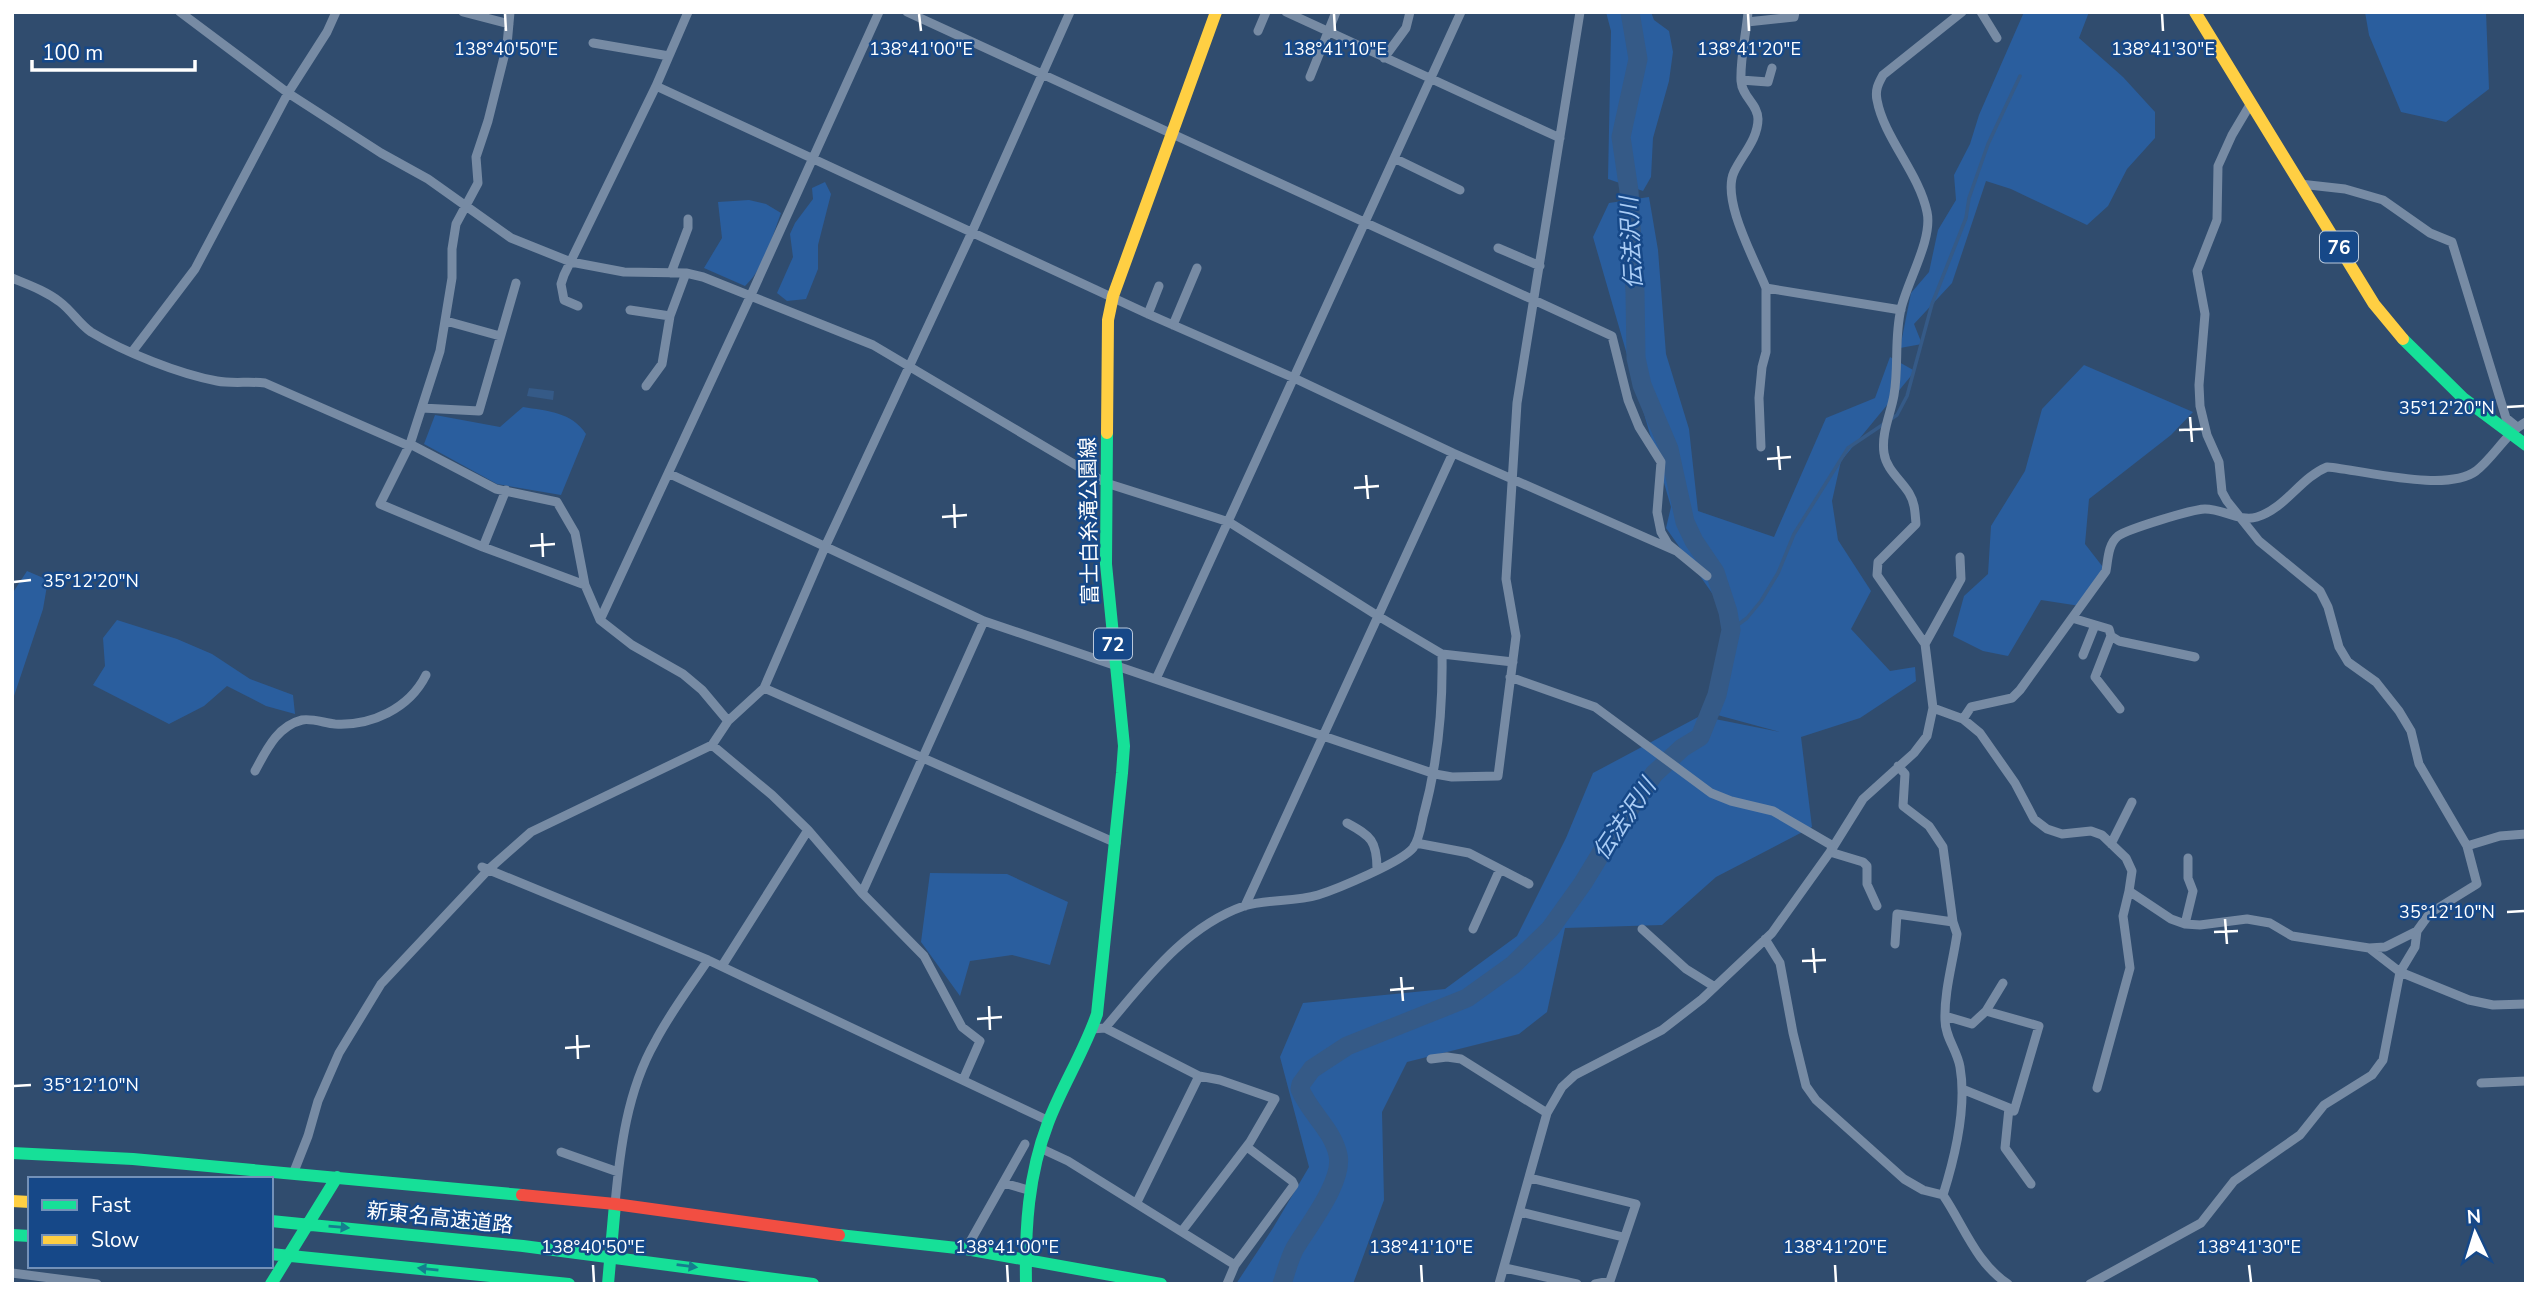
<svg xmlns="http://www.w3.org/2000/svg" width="2538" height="1296" viewBox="0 0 2538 1296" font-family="'Nunito Sans','Noto Sans JP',sans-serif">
<rect width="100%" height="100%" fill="#304c6e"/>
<path fill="#2a5e9e" d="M1606,12H1651L1654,20L1669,31L1673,52L1669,81L1653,138L1651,177L1643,191L1608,179L1611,31Z
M2024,12H2089L2079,38L2123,77L2155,112V138L2127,169L2108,206L2087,225L2011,189L1986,181L1952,283L1914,324L1922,344L1900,348L1911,293L1929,272L1938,230L1956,200L1954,175L1970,144L1979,115Z
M2365,12H2486L2489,89L2446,122L2401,112L2369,35Z
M825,182L831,194L818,245V269L806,299L787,301L777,293L793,257L790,234L795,223L813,199L812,188Z
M1649,197L1658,250L1666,354L1689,429L1698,511L1774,537L1826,418L1875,398L1890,357L1915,371L1841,461L1832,501L1838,540L1871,591L1851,629L1890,671L1915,667L1916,681L1860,718L1801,737L1812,827L1716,877L1662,925L1565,928L1547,1012L1519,1034L1407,1062L1382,1112L1384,1200L1353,1284H1236L1273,1228L1309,1167L1280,1057L1303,1003L1445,989L1517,936L1566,838L1593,773L1700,716L1780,732L1710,713L1736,627L1666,528L1671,507L1593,237L1609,203Z
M749,200L766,204L781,213C772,237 764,268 745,286L704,268L722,238L718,202Z
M2084,365L2193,412L2171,435L2089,499L2085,544L2106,571L2080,606L2041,600L2008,656L1983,651L1953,636L1964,596L1988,574L1991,526L2025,471L2042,409Z
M523,407C547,411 572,412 586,434L561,495L497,484L424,444L435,415L500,427Z
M27,571L48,580L43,609L12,702V594Z
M117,620L177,639L212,654L250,679L293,695L295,714L266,706L227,686L204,706L169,724L93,685L105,666L103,638Z
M930,873L1007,874L1068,902L1050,965L1012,955L970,961L960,996L921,942Z"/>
<path fill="#355a87" d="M529,388L554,391L553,400L527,396Z"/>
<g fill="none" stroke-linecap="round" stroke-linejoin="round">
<path stroke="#355a87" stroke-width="3.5" d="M1731,630L1747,618L1761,601L1778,573L1794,534L1848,448L1897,415L1907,396L1932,304L1966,218L1969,198L1988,144L2020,76"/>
<path stroke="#355a87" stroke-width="19" d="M1282,1284C1286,1272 1289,1259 1295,1248C1308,1226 1344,1181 1338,1155C1333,1130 1309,1112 1300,1089L1301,1084L1312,1069L1347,1046L1467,998L1513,965L1550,929L1583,883L1617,827L1654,774L1682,748L1700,737L1717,695L1731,630L1728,612L1715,572L1694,541L1685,522L1669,449L1642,385L1636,358L1635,292L1629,191L1621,137L1638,59L1630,12"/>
<path stroke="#778ba4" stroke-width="9" d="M180,12L288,93L381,153L428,179L511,238L571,262L624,272L686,273L703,277L873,345L1106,483L1229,522L1378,616L1442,654L1513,662
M463,12L509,24
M510,12L507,45L488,121L476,157L478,183L456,224L452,249V278L440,351L410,444L380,504L483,547L585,585
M907,12L1612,336L1628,400L1639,427L1661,462L1657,512L1661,532L1668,544L1707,576
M1286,12L1560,138
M1748,12C1746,35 1740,59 1741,81C1742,97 1758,104 1758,119C1758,139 1742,155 1734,172C1721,200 1755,260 1766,288L1901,310
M1981,12L1997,38
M1747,22L1794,17L1795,12
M1258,31L1266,12
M593,43L669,56
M1384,58L1406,28L1410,12
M1310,77L1336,12
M1741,80L1768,82L1772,68
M656,86L1148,314L1294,378L1453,453L1676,551
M1396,159L1460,190
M2300,184L2345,189L2383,200L2430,233L2452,242L2506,418L2517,427
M1498,248L1540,266
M671,273L688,228V219
M12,278C29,285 46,291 60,302C72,311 79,324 91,332C124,352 179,374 217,381C232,384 249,381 265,383L409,446
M578,306L564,300L561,284L564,275L656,86L688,12
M630,310L670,316
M1148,314L1159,286
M446,321L500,336
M1173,325L1197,268
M132,352L195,269L288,93L327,32L336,12
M646,386L662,364L670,316L686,273
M422,408L479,411L516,283
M410,444L496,489L557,502L575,533L585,585L600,620L632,645L683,674L702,690L728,721
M1761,447L1759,398L1762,367L1766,352V288
M670,474L984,621L1435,774L1452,777L1498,776L1516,636L1506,579L1517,403L1580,12
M483,547L506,490
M2072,618L2109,629L2111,636L2119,641L2195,657
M600,620L751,295L879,12
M2111,636L2095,677L2120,709
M1925,644L1961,579L1960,557
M2083,655L2095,625
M1510,677L1595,707L1711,793L1731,801L1773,811L1833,846
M1156,679L1461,12
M764,688L1116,843
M1933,708L1963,719L1980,733L2015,783L2034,819L2047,829L2062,834L2091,831L2102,835L2126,858L2132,871L2129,891L2171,919L2185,924L2200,925L2247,919L2270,923L2292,936L2369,948L2385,947L2417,931
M1963,719L1971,707L2012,698L2020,690L2106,571C2108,560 2108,544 2118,536C2128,529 2193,509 2205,509C2223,509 2240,522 2257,517C2286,508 2300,478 2327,467C2364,470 2446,493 2476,471C2494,457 2506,433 2526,422
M712,745L772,795L808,830L862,893L924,956L962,1027L980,1041L963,1080
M1898,766L1905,774L1903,806L1929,826L1943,847L1953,922L1957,934C1953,962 1944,992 1945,1020C1945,1037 1957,1050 1960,1067C1967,1107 1955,1157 1943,1195
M255,771C266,751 277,726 302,720C311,718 325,723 335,724C371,726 409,709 426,675
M1347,823C1371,836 1377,841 1377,869
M1416,843L1469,853L1529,884
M2111,844L2132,802
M2467,846L2500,836L2526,834
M1830,852L1863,862L1867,866V884L1877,906
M482,867L708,960L1049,1121
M862,893L984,621
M1245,906L1453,453
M2185,924L2193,891L2188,878V858
M1473,929L1500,869
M1642,929L1686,969L1715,987
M1765,939L1780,963L1793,1033L1806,1086L1816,1100L1904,1179L1923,1190L1943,1195C1964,1226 1976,1263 2008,1284
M1895,944L1897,914L1953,922
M2369,948L2400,972L2469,1000L2493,1005L2526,1004
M722,966L808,830
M1986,1011L2003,983
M1945,1016L1972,1024L1986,1011L2039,1026L2014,1111L2009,1108L2005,1148L2031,1184
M1105,1028L1199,1076
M1092,1029L1105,1028C1145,981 1184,927 1244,906C1266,899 1295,902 1318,895C1337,889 1402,862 1413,848C1419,840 1421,827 1423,817C1438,763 1443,710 1442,654
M1431,1059L1447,1057L1461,1059L1547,1113
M2481,1083L2526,1081
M2097,1088L2130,968L2123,916L2129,891
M1962,1089L2009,1108
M1040,1148L1068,1161L1235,1265
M561,1152L618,1172
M293,1174L308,1136L318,1101L339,1053L381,984L489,869L531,832L712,745L728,721L764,688L825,547L972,232L1070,12
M1530,1178L1636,1204L1610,1281L1595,1284
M1004,1183L1028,1190
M1137,1202L1199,1076L1220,1080L1275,1099L1250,1142L1182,1231
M615,1204C620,1150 627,1091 655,1042C670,1013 690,987 708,960
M1520,1212L1623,1237
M966,1249L1025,1144
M1505,1268L1577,1284
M12,1273L97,1284
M1227,1284L1235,1265L1294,1185L1292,1181L1247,1147
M1499,1284L1547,1113L1562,1087L1575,1075L1662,1030L1702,999L1772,933L1830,852L1863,799L1914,753L1927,736L1933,708L1925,644L1877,575L1878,562L1916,524C1915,512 1915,503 1909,493C1901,480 1886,469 1884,453C1881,433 1891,413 1894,395C1899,367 1894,337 1901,309C1907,282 1933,239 1927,212C1919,173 1884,138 1877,100C1875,90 1878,84 1883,75L1962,12
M2090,1284L2201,1223L2234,1181L2300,1135L2324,1105L2372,1075L2383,1060L2400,972L2415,947L2417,931L2430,913L2477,884L2467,846L2419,764L2411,731L2399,711L2376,682L2348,662L2339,647L2328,607L2320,591L2259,541L2227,501L2222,492L2219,462L2207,435L2200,406L2199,385L2205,314L2197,271L2217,220L2218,166L2232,135L2251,103"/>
<path stroke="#16e098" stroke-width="12" d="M2403,339L2463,398L2526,445
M12,1153L133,1159L522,1195
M271,1221L523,1246L813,1284
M12,1235L30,1236
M839,1235L966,1249L1161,1284
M271,1254L569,1284
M271,1284L337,1177
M608,1284L615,1204
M1026,1284C1025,1229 1028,1175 1048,1123C1062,1086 1084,1052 1097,1014L1122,773L1124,746L1106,564L1107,433"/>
<path stroke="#ffcf43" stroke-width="12" d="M2195,12L2374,304L2403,339
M1107,433L1108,320L1113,296L1216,12
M12,1201L30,1202"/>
<path stroke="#f24e42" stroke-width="12" d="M522,1195L615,1204L839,1235"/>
</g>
<defs><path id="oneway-solid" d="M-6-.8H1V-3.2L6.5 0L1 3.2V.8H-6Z" transform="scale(1.75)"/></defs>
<g fill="#167d8e">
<use href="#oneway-solid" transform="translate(339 1227) rotate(5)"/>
<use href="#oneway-solid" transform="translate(687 1266) rotate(7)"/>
<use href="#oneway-solid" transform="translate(428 1269) rotate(-174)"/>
</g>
<path fill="none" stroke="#fff" stroke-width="2.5" d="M505,14L506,31M919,14L921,31M1334,14L1335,31M1748,14L1749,31M2162,14L2163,31M2507,407L2524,406M2190,417L2192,442M2179,430L2203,429M1778,446L1780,470M1767,459L1791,457M1366,475L1368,499M1354,488L1379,486M954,504L955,528M942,517L967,515M542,533L543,557M530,546L555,544M14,582L31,580M2507,912L2524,911M2225,919L2227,944M2214,932L2238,931M1813,948L1815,973M1802,961L1826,960M1401,977L1403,1001M1390,990L1414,988M989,1006L990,1030M977,1019L1002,1017M577,1035L578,1059M565,1048L590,1046M14,1086L31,1085M593,1265L594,1282M1007,1265L1008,1282M1421,1265L1422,1282M1835,1265L1836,1282M2249,1265L2251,1282"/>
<g text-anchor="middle" stroke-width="5" stroke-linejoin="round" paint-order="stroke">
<g fill="#164888" stroke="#b9c8db" stroke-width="2">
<rect x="2320" y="231.5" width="38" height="31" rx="5"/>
<rect x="1094" y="628.5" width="38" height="31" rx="5"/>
</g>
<g font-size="19" font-weight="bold" fill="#fff">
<text x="2339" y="254">76</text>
<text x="1113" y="651">72</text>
</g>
<g font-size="21" fill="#fff" stroke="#164888">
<text transform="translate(1089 521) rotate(-91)" y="7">富士白糸滝公園線</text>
<text transform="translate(440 1218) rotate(6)" y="7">新東名高速道路</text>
</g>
<g font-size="23" font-style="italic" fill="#a9ccf5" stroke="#164888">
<text transform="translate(1631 243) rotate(-93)" y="8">伝法沢川</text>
<text transform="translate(1624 819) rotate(-56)" y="8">伝法沢川</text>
</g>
</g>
<g font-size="18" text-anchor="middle" fill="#fff" stroke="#164888" stroke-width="5" stroke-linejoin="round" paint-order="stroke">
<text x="506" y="55">138°40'50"E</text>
<text x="921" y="55">138°41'00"E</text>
<text x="1335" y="55">138°41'10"E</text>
<text x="1749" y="55">138°41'20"E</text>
<text x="2163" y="55">138°41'30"E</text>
<text x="2447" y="414">35°12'20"N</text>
<text x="91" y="587">35°12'20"N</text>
<text x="2447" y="918">35°12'10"N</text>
<text x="91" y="1091">35°12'10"N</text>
<text x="593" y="1253">138°40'50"E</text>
<text x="1007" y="1253">138°41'00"E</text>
<text x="1421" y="1253">138°41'10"E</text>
<text x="1835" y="1253">138°41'20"E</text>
<text x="2249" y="1253">138°41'30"E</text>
</g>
<rect width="2538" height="1296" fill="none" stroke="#ffffff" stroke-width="28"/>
<rect x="28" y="1177" width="245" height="91" fill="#164888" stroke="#7391b8" stroke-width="2"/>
<rect x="42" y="1200" width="35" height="10" fill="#16e098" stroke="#7391b8" stroke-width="2"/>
<text x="91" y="1212" font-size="21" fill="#ffffff">Fast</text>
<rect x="42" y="1235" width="35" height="10" fill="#ffcf43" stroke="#7391b8" stroke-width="2"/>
<text x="91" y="1247" font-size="21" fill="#ffffff">Slow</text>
<g transform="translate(2475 1233) rotate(356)" stroke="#164888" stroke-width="5" paint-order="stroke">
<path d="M0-5L12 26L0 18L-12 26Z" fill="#ffffff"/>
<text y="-10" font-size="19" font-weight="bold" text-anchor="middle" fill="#ffffff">N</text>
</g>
<path d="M32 60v10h163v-10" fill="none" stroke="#ffffff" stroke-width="3.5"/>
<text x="42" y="60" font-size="21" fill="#ffffff" stroke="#164888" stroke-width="5" paint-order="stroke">100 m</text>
</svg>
